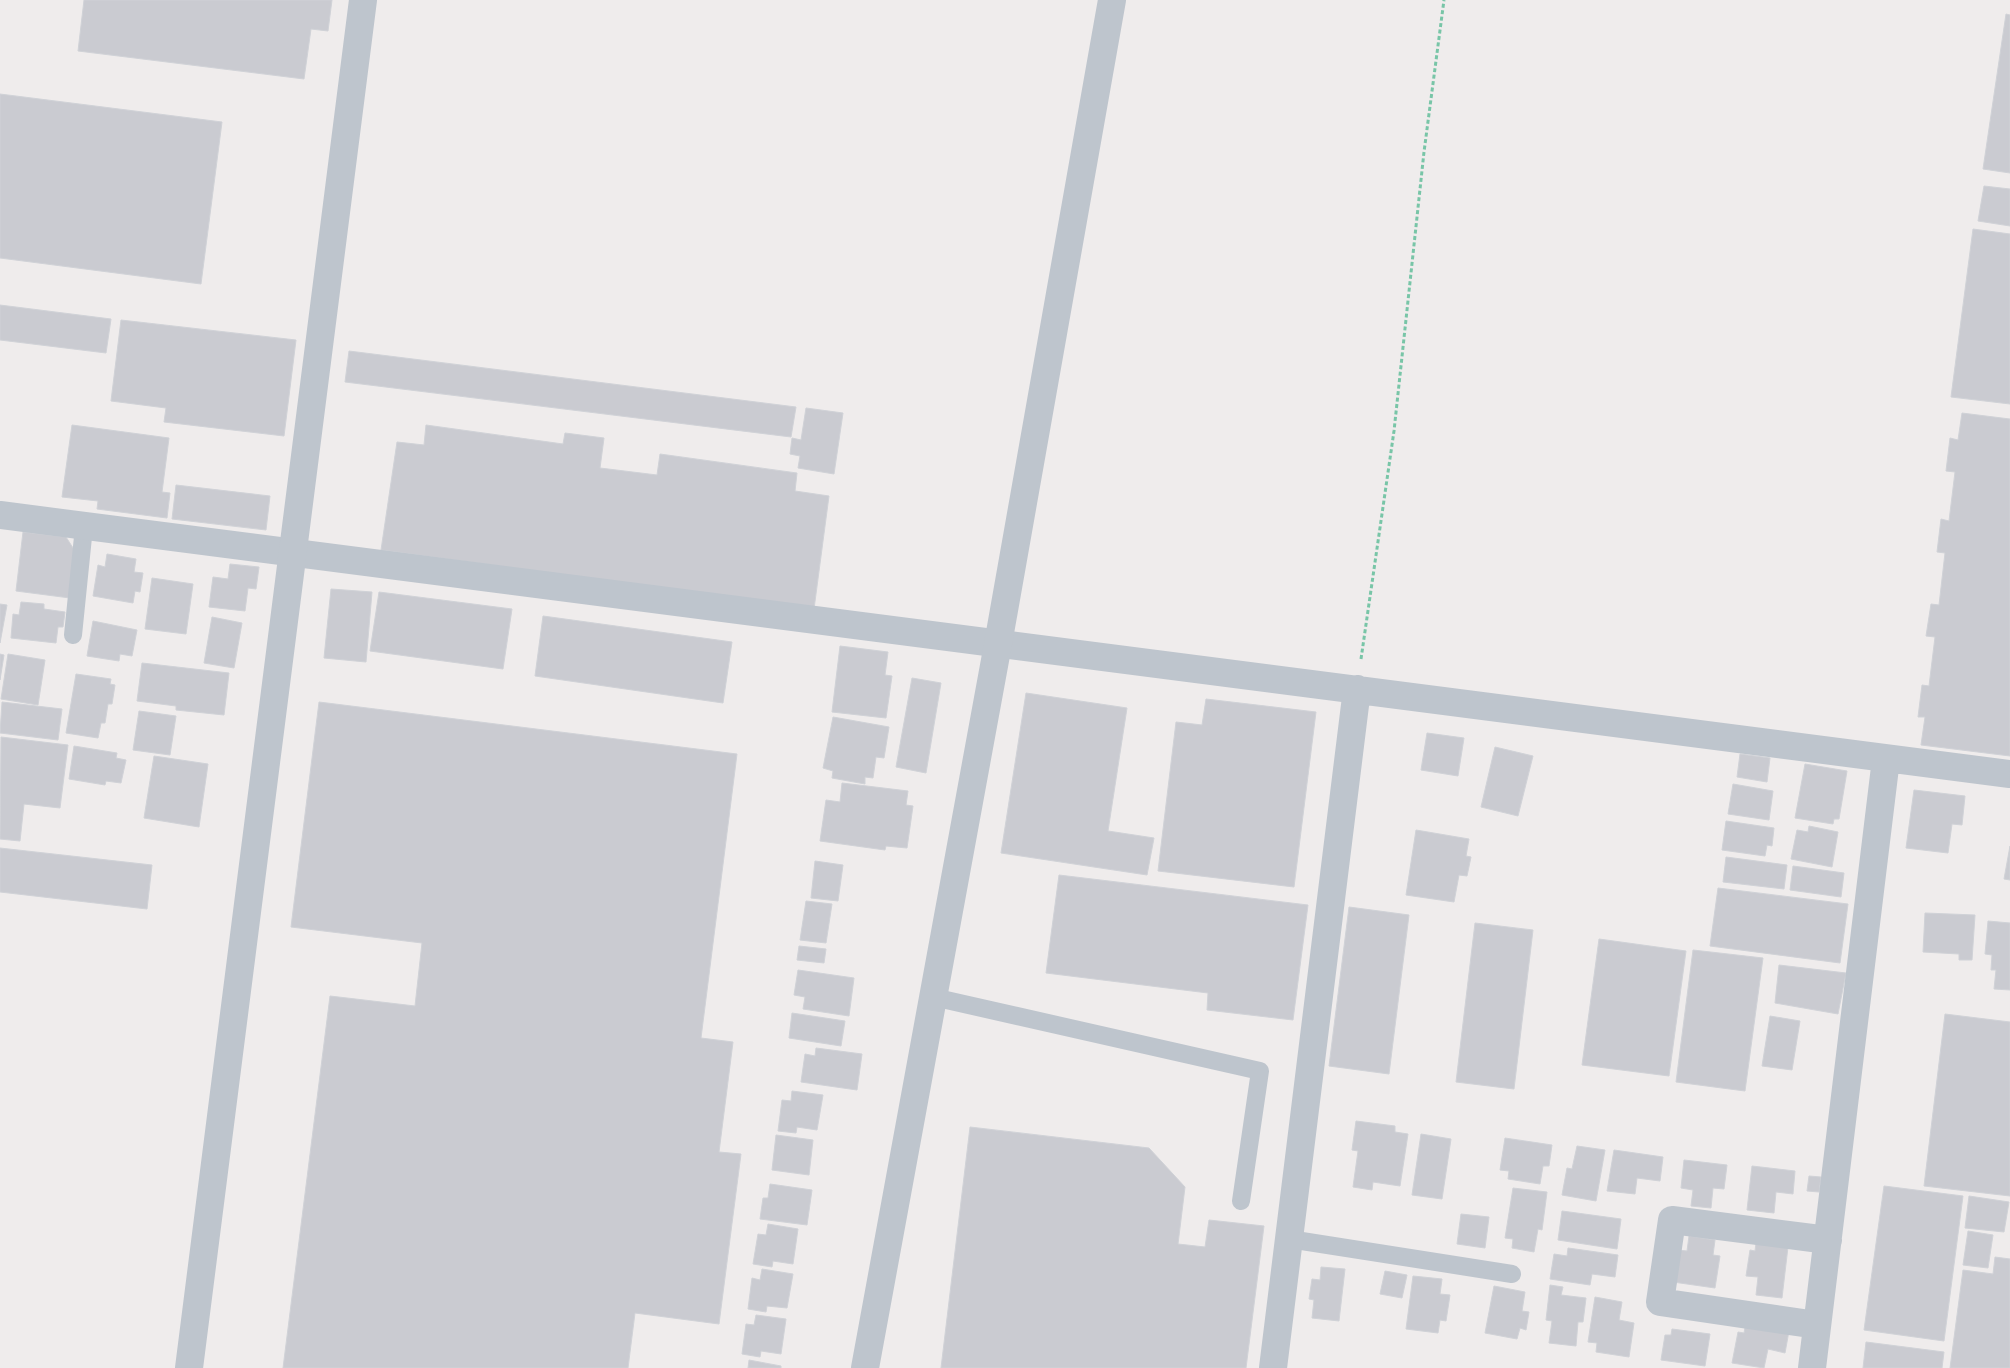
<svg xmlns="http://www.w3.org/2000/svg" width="2010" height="1368" viewBox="0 0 2010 1368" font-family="Mulish,sans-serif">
<rect width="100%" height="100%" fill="#efecec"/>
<path fill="#cacbd1" stroke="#d0d2d7" d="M84,0H332L328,31L311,29L304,79L78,51Z
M2006,14L2010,15V173L1983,169Z
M0,94L222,122L201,284L0,258Z
M1984,186L2010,189V226L1978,221Z
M1973,229L2010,234V404L1951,397Z
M0,305L111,319L106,353L0,340Z
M121,320L296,340L284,436L164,422L166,408L111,401Z
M349,351L796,407L791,437L345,382Z
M806,408L843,413L834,474L798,468L800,456L790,454L792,438L801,440Z
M1962,413L2010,419V756L1921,745L1925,717H1918L1922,685L1929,686L1935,637L1926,636L1931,604L1939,605L1945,553L1937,552L1941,519L1949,521L1955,472L1946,471L1950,438L1958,440Z
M72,425L169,438L162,492L170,493L167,518L97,509L98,501L62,497Z
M426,425L563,444L565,433L604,438L600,468L657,475L660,454L797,473L795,491L829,496L814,609L381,550L397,442L424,445Z
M176,485L270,496L266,530L172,519Z
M23,532L66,537L75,551L70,598L16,591Z
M107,554L136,559L134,572L143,573L140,592L135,591L133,603L93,596L98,565L105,567Z
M230,564L259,567L256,589L248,588L245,611L209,607L213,577L228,579Z
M152,578L193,584L186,634L145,629Z
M331,589L372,592L366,662L324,658Z
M379,592L512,609L503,669L370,651Z
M21,602L44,604V609L65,612L63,627H58L56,643L11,638L13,614L19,615Z
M0,604L7,605L0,643Z
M543,616L732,642L723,703L535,676Z
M212,617L242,623L234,668L204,663Z
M93,621L137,630L132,656L120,654L119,661L87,656Z
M840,646L888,652L885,675L892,676L886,718L832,712Z
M0,654L4,655L0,680Z
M8,654L45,660L38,705L1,699Z
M142,663L229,673L224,715L176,710V706L137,701Z
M76,674L111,679L110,684L115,685L112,704H108L105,723H101L98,738L66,733Z
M912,678L941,683L926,773L896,767Z
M1026,693L1127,708L1108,831L1154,838L1147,875L1001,853Z
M1206,699L1316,712L1294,887L1158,871L1176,722L1202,725Z
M2,702L62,709L58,740L0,733Z
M319,702L737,754L701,1038L733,1042L719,1152L741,1154L719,1324L635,1313L628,1368H283L330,996L415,1006L422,943L291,927Z
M139,711L176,716L170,755L133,750Z
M833,717L889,727L884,758L876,757L873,778L865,777V784L832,778L833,771L823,768Z
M1427,733L1464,738L1458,776L1421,770Z
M1,737L68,745L60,808L24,804L20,841L0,839Z
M74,746L117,753L116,758L126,760L121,783L106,781L105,785L69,779Z
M1495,747L1533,756L1518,816L1481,807Z
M1740,754L1770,758L1767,782L1737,777Z
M154,756L208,764L199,827L144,818Z
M1805,764L1847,771L1839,819H1834L1833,824L1795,818Z
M842,783L908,791L906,805L913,806L907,848L886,846L885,850L820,841L826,800L840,802Z
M1733,784L1773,791L1769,820L1728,814Z
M1914,790L1965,796L1962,825L1952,824L1948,853L1906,848Z
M1726,821L1774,828L1772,846L1767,845L1765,856L1722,850Z
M1809,826L1838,832L1832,867L1791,859L1797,830L1808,832Z
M1416,830L1469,839L1466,856L1471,857L1467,876L1459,875L1454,902L1406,895Z
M2010,846V880L2004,879Z
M0,848L152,865L147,909L0,892Z
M1726,857L1787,865L1784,889L1723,882Z
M815,861L843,865L838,901L811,898Z
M1793,866L1844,873L1841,897L1790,890Z
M1059,875L1308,905L1293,1020L1207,1010L1208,993L1046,973Z
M1718,888L1848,904L1840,963L1710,946Z
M806,901L832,904L826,943L800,940Z
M1349,907L1409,915L1389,1074L1329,1066Z
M1925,913L1975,915L1972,960H1959V954L1923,952Z
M1988,921L2010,923V990L1994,989L1996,970H1991L1992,955L1985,954Z
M1475,923L1533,930L1514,1089L1456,1082Z
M1599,939L1686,951L1669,1076L1582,1065Z
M799,946L826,949L824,963L797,960Z
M1693,950L1763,958L1745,1091L1676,1082Z
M1779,965L1846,973L1838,1014L1775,1003Z
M798,970L854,978L849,1016L803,1009L805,997L794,995Z
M792,1013L845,1021L841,1046L789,1038Z
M1945,1014L2010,1022V1196L1924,1186Z
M1770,1016L1800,1021L1792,1070L1762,1066Z
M816,1048L862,1054L857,1090L801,1082L805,1054L815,1056Z
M792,1091L823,1095L817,1130L797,1127L796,1133L778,1131L782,1100L791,1101Z
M1356,1121L1395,1126V1132L1408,1134L1400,1186L1373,1182L1372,1190L1353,1187L1358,1151L1352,1150Z
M970,1127L1149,1148L1185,1187L1178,1244L1205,1247L1209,1220L1264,1226L1246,1368H941Z
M1421,1134L1451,1139L1442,1199L1412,1195Z
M776,1135L813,1140L809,1175L772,1170Z
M1505,1138L1552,1145L1549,1166H1543L1540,1184L1508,1179L1509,1171L1500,1170Z
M1577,1146L1605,1150L1596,1201L1562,1195L1567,1168L1572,1169Z
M1614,1150L1663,1157L1660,1181L1637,1178L1635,1194L1607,1191Z
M1684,1160L1727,1165L1724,1189L1713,1188L1711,1208L1691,1206L1693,1190L1681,1188Z
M1752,1166L1795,1171L1793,1194L1776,1192L1774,1213L1747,1210Z
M1809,1176L1821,1177L1819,1192L1807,1191Z
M770,1184L812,1190L807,1225L760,1219L763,1198H768Z
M1884,1186L1963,1196L1944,1341L1864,1330Z
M1513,1188L1547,1192L1542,1230L1538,1229L1534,1252L1512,1248L1513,1239L1505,1238Z
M1969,1196L2009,1202L2004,1232L1965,1228Z
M1562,1211L1621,1219L1617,1249L1558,1240Z
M1461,1214L1489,1217L1485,1248L1457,1244Z
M768,1224L798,1229L793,1264L773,1261L772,1267L753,1264L758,1234L766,1235Z
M1968,1231L1993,1235L1988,1268L1963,1265Z
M1689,1236L1715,1240L1713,1255L1720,1256L1715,1288L1673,1282L1678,1250L1687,1251Z
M1756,1243L1788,1247L1782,1298L1756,1295L1758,1277L1746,1276L1750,1250L1755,1251Z
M1568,1248L1618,1255L1615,1277L1592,1274L1590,1285L1550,1279L1554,1254L1567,1256Z
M1995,1257L2010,1259V1368H1950L1963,1270L1993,1274Z
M1321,1267L1345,1269L1339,1321L1312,1318L1314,1300L1309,1299L1312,1279L1320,1280Z
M762,1269L793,1274L787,1308L767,1306L766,1312L748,1309L752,1278L760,1280Z
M1385,1271L1407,1275L1402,1298L1380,1294Z
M1413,1276L1442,1279L1440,1294L1450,1295L1446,1321L1440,1320L1438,1333L1406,1329Z
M1550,1285L1563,1287L1561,1295L1586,1298L1583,1322H1578L1576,1346L1549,1343L1552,1321L1546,1320Z
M1494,1286L1525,1292L1522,1311L1529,1312L1526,1330L1520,1328L1517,1339L1485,1333Z
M1595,1297L1622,1302L1619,1320L1634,1323L1629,1357L1596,1352L1597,1343L1588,1342Z
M756,1315L786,1319L781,1354L761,1351L760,1357L742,1354L746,1324L754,1325Z
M1746,1322L1789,1331L1785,1353L1768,1349L1764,1368L1732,1363L1738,1332L1744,1333Z
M1672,1329L1710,1334L1705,1366L1661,1360L1665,1335H1671Z
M1866,1342L1944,1352L1942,1368H1863Z
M749,1360L781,1366V1368H748Z"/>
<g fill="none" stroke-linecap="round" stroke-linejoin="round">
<path stroke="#78c5a7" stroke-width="3" stroke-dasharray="4 2.5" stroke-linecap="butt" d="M1361,659L1394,431L1424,152L1444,0"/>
<path stroke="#bec5cd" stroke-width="18" d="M73,635L84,527
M933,997L1260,1071L1241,1201
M1289,1239L1512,1274"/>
<path stroke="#bec5cd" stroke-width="28" d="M0,515L2010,774
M1817,1325L1660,1302L1672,1220L1828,1240
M1273,1368L1357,689
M1812,1368L1886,759"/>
<path stroke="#bec5cd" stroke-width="28" d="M189,1368L363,0
M865,1368L998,644L1112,0"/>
</g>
</svg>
